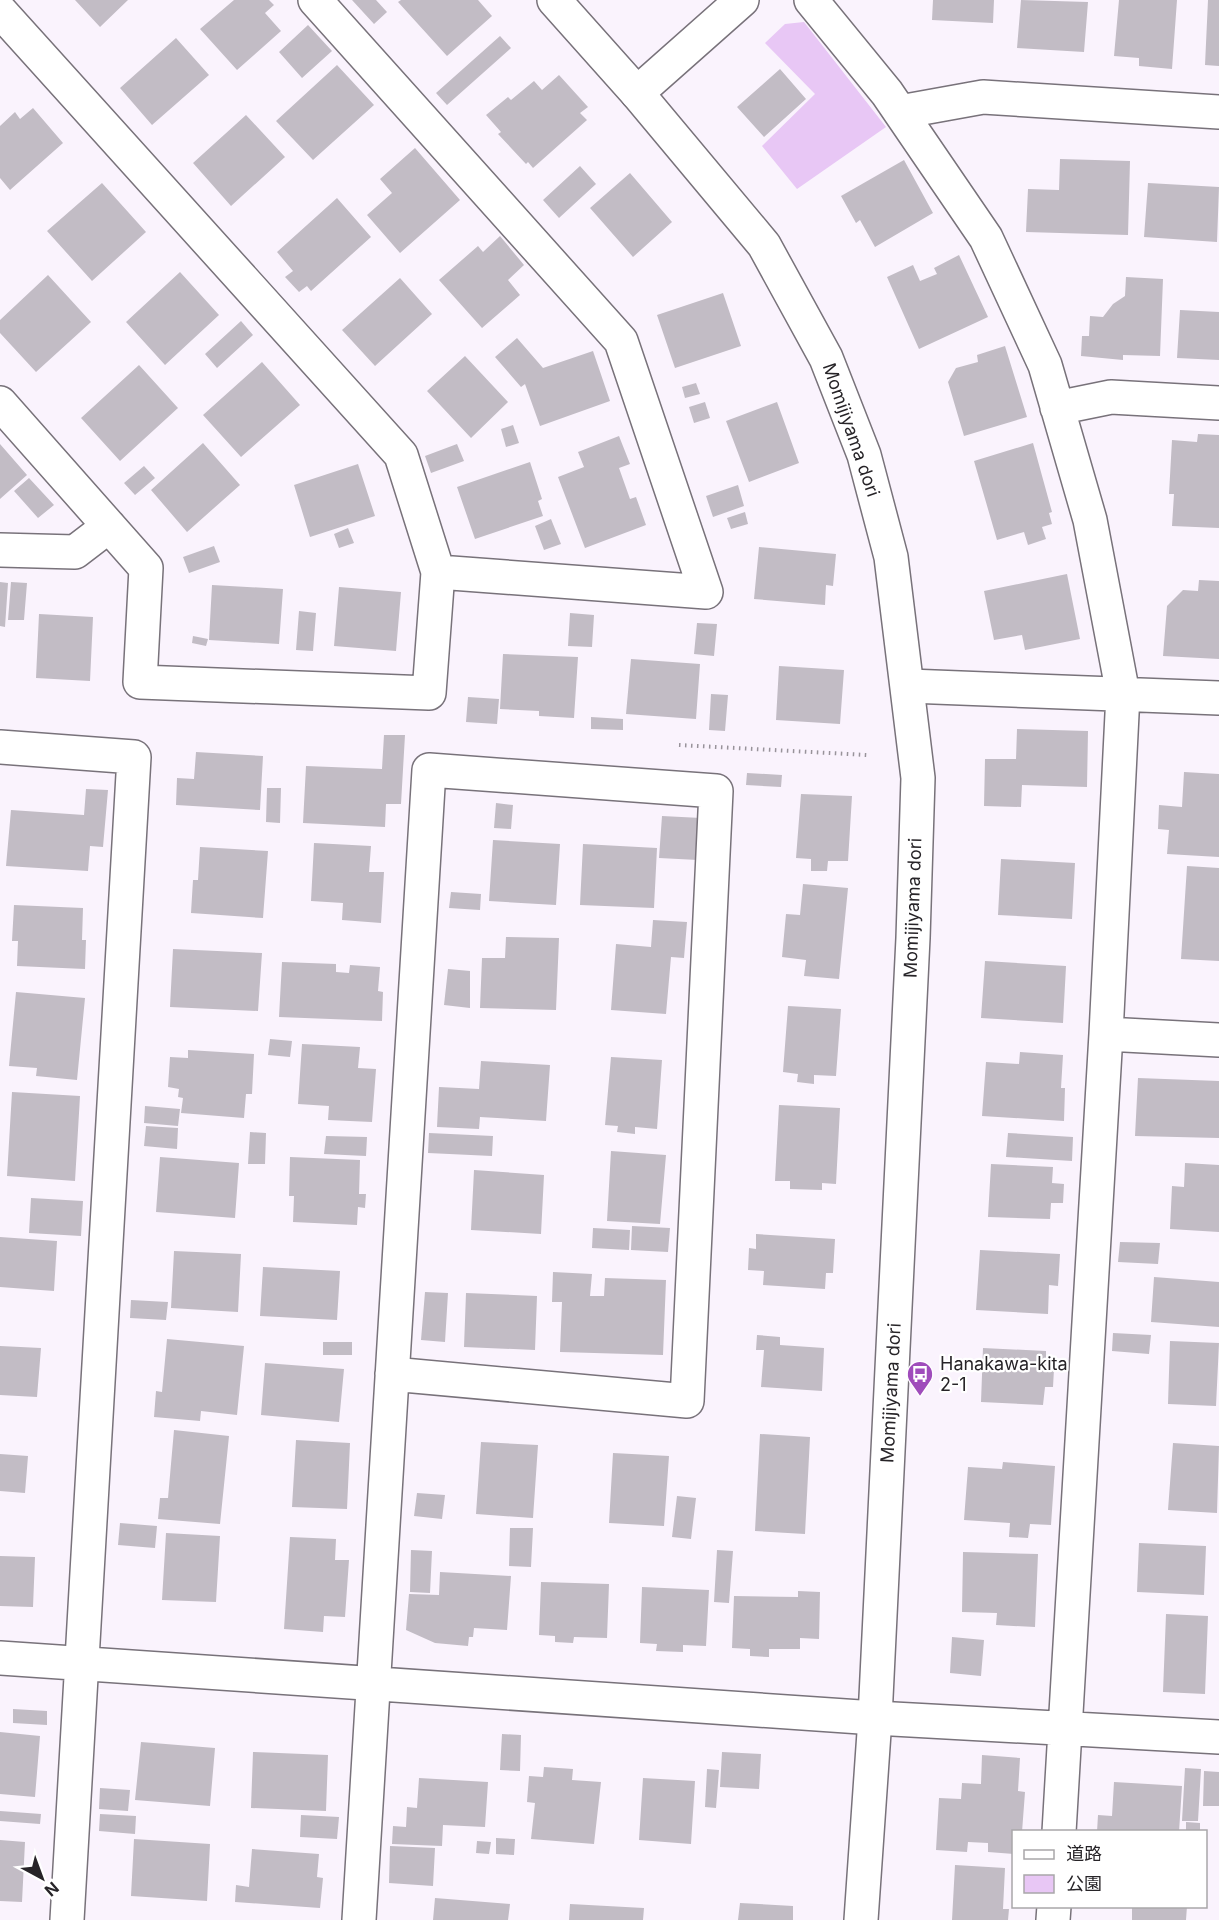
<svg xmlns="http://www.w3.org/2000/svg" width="1219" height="1920" viewBox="0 0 1219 1920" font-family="Inter,'Noto Sans JP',sans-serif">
<rect width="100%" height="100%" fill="#faf3fd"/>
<path fill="#e8c7f5" d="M804,22L886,127L797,189L762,146L815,94L765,43L785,24Z"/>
<path fill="#c2bcc5" d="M75,0H128L100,27Z
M234,0H269L274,5L265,13L281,31L237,70L200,29Z
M352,0H376L387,12L374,24Z
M401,0H478L492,16L447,56L398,2Z
M933,0H994L993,23L932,20Z
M1021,0L1088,2L1084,52L1017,48Z
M1119,0H1177L1172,69L1139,66V58L1114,56Z
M1208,0H1219V66L1205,65Z
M308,25L332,51L302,78L279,52Z
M500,36L511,48L447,105L436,93Z
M176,38L209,75L152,125L120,88Z
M337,65L374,105L313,160L276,121Z
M780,69L806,99L764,137L737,107Z
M559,75L588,107L580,113L587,120L533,168L528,162L526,164L498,134L501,132L486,115L508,97L511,100L534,81L542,90Z
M33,108L63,143L10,190L0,178V126L15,112L20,119Z
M246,115L285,157L231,206L193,163Z
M415,148L460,200L400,253L367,215L392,193L380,179Z
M1060,159L1130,161L1128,235L1026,232L1028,189L1059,190Z
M904,160L933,213L875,247L860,220L856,223L841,196Z
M580,166L596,184L559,218L543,200Z
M630,173L672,222L633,257L590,208Z
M102,183L146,232L92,281L47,231Z
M1148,183L1219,187L1217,242L1144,237Z
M337,198L371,237L311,291L307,286L299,292L285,277L293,271L277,252Z
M500,236L524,265L508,280L520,295L482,328L439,280L478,246L483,252Z
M959,255L988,317L919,349L887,277L913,265L920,281L937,274L934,268Z
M180,272L219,315L165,365L126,322Z
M48,275L91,322L36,372L0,333V320Z
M1126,277L1163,279L1160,356L1123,355V360L1081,356L1082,336H1089L1090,316L1103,317L1113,304L1125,296Z
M400,278L432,314L375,366L342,330Z
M723,293L741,346L675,368L657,315Z
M1180,310L1219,312V360L1177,358Z
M241,321L253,335L217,368L205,354Z
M517,338L543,368L593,351L610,401L540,426L525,384L521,387L495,357Z
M1005,346L1027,417L964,436L948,382L956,368L978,362L977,355Z
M465,356L508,402L471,438L427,391Z
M262,362L300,405L241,457L203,415Z
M139,365L178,408L120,461L81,418Z
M696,383L700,394L685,398L682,387Z
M705,402L710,418L694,423L689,407Z
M777,402L799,463L749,482L726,421Z
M513,425L519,443L506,447L501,429Z
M1198,434L1219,435V528L1172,526L1174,494H1169L1172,440L1197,442Z
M619,436L630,464L619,468L630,499L636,497L646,525L585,548L558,477L584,467L578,452Z
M203,443L240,485L187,532L151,490Z
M1033,443L1052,512L1049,513L1052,524L1042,527L1046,539L1028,545L1024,532L997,540L974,461Z
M0,444L27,475L0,499Z
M457,444L464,461L431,473L425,456Z
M530,462L542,499L538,501L543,516L475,539L457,487Z
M358,464L375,516L310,537L294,485Z
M144,466L155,478L135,495L124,483Z
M29,478L54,505L38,518L14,491Z
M738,485L744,506L713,517L706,496Z
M745,512L748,524L731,529L727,518Z
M551,519L561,544L544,550L535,526Z
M348,528L354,543L339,548L334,534Z
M214,546L220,562L189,573L183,557Z
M759,547L836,554L833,586L826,585L825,605L754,599Z
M1067,574L1080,639L1025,650L1022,635L994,640L984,591Z
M1199,580L1219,581V659L1163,656L1167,606L1183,590L1198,591Z
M0,582L8,583L5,627L0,626Z
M11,582L27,583L24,620H8Z
M212,585L283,589L279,644L209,640Z
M339,587L401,592L396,651L334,646Z
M299,611L316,613L313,651L296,650Z
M570,613L594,615L592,647L568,646Z
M39,614L93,617L90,681L36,678Z
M697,623L717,624L714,656L694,654Z
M193,636L208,639L206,646L192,643Z
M503,654L578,657L574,718L539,716V711L500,709Z
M631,659L700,664L696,719L626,714Z
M779,666L844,670L840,724L776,720Z
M711,694L728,695L725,731L709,730Z
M468,697L499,699L497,724L466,722Z
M591,717L623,719V730L591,729Z
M1017,729L1088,731L1087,787L1022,785L1021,807L984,806L985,759H1016Z
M384,735H405L401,804H386L385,827L303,823L306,766L382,769Z
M196,752L263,756L260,810L176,805L177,778L194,779Z
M1184,772L1219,774V857L1167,854L1169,830L1158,829L1159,805L1182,807Z
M747,773L782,775L781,787L746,785Z
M267,788H281L280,823L266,822Z
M86,789L108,790L103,847L90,846L88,871L6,866L11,810L84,815Z
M801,794L852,796L848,861H828L827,871H811V859L796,858Z
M496,803L513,805L511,829L494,828Z
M662,816L701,818L698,860L659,858Z
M493,840L560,844L556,905L489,901Z
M314,843L371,846L369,872H384L381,923L342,920L343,903L311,901Z
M583,844L657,848L654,908L580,905Z
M200,847L268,851L263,918L191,913L193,880H198Z
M1001,859L1075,863L1072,919L998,915Z
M1187,866L1219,868V961L1181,959Z
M803,884L848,888L839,979L804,976L806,960L782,957L786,914L800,915Z
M451,892L481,894L480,910L449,908Z
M14,905L83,908L82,940H86L85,969L17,966L18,941H12Z
M653,920L687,922L684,958L671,957L666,1014L611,1010L616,944L651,947Z
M506,937L559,938L556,1010L480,1008L482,958H505Z
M173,949L262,953L258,1011L170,1007Z
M985,961L1066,966L1063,1023L981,1018Z
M282,962L336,964V972L349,973L350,965L380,967L378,991L383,992L382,1021L279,1017Z
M448,969L470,971V1008L444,1005Z
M16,992L85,998L77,1080L36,1076L37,1068L9,1066Z
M788,1006L841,1009L836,1076L814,1075V1084L797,1082L798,1074L783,1072Z
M270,1039L292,1041L290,1057L268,1055Z
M302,1044L360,1047L358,1068L376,1069L372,1122L328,1120L329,1106L298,1104Z
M188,1050L254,1054L252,1094H246L244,1118L181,1113L183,1098L178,1097L179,1089L168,1087L170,1057L188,1058Z
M1020,1052L1063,1055L1061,1088H1065L1064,1121L982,1116L986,1062L1019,1064Z
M611,1057L662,1060L657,1129L635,1127V1134L617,1132L618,1126L605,1125Z
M481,1061L550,1065L546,1121L480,1117L479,1129L437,1127L439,1087L479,1089Z
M1138,1078L1219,1081V1138L1135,1136Z
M12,1092L80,1096L75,1181L7,1176Z
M779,1105L840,1108L836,1184L822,1183V1190L790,1189V1181H775Z
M145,1106L180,1109L178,1126L144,1123Z
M146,1126L178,1128L177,1149L144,1146Z
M250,1132L266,1133L265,1164H248Z
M429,1133L493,1136L492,1156L428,1153Z
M1008,1133L1073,1137L1072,1161L1006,1157Z
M326,1136L367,1137L366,1156L324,1154Z
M611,1151L666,1155L660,1224L607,1221Z
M160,1157L239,1163L235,1218L156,1212Z
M290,1157L360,1160L359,1194H366L365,1208L358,1207L357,1225L293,1222L294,1196H289Z
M1185,1163L1219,1165V1232L1170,1229L1172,1186L1184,1187Z
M991,1164L1053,1167L1052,1183L1064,1184L1063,1203H1051L1050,1219L988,1217Z
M474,1170L544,1175L541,1234L471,1230Z
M31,1198L83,1201L81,1236L29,1233Z
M632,1226L670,1228L668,1252L631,1250Z
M593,1228L630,1230L629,1250L592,1248Z
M756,1234L835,1239L833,1273H826L825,1289L763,1285L764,1271L748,1270L749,1248L756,1249Z
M0,1237L57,1241L54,1291L0,1287Z
M1120,1242L1160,1243L1158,1264L1118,1262Z
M980,1250L1060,1254L1058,1286L1049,1285L1048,1314L976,1310Z
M174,1251L241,1254L238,1312L171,1308Z
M263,1267L340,1271L337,1320L260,1316Z
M553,1272L592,1274L590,1296H604L605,1278L666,1280L663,1355L560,1352L562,1302H552Z
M1154,1277L1219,1282V1327L1151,1322Z
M425,1292L448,1293L445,1342L421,1340Z
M466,1293L537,1296L535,1350L464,1347Z
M131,1300L168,1302L166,1320L130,1318Z
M1113,1333L1151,1335L1149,1354L1112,1351Z
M757,1335L780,1337V1345L824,1348L822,1391L761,1387L764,1350H756Z
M167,1339L244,1346L237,1415L201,1411L200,1421L154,1417L156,1391L162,1392Z
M1170,1341L1219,1343L1216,1406L1168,1404Z
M323,1342H352V1355H323Z
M0,1346L41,1348L37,1397L0,1395Z
M983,1348L1046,1351V1369H1054L1053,1387H1045L1043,1405L981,1402Z
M265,1363L344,1369L339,1422L261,1415Z
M174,1430L229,1436L220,1524L158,1519L160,1498H168Z
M760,1434L810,1437L805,1534L755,1531Z
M296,1440L350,1443L347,1509L292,1507Z
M481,1442L538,1445L533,1518L476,1514Z
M1173,1443L1219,1446L1217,1513L1168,1510Z
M613,1453L669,1456L664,1526L609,1523Z
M0,1454L28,1456L25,1493L0,1491Z
M1003,1462L1055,1466L1051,1525L1030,1524L1028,1538L1009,1537L1010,1523L964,1520L968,1467L1002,1469Z
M417,1493L445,1495L442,1519L414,1516Z
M677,1496L696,1498L691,1539L672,1537Z
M120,1523L157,1526L155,1548L118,1545Z
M510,1528H533L531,1567L509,1566Z
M166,1533L220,1536L216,1602L162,1600Z
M290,1537L336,1539L335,1560H349L345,1617L324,1616L323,1632L284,1629Z
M1139,1543L1206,1546L1204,1595L1137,1592Z
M411,1550L432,1551L430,1593L410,1592Z
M717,1550L733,1551L729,1603L714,1602Z
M963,1552L1038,1554L1035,1627L996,1625L997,1613L962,1612Z
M0,1556L35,1557L33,1607L0,1606Z
M440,1572L511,1576L507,1630L474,1628L473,1637H469L468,1646L435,1643L406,1630L409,1594L439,1595Z
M541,1582L609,1584L607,1638L574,1637L573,1643L555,1642V1636L539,1635Z
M642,1587L709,1590L706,1646L683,1645V1652L656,1651L657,1644L640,1643Z
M798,1591L820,1592L819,1639L800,1638V1649H769V1657L750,1656V1649L732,1648L734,1596L798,1597Z
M1166,1614L1208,1616L1205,1694L1163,1692Z
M952,1637L984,1640L981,1676L950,1673Z
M13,1709L47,1711V1725L13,1723Z
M0,1732L40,1736L35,1797L0,1794Z
M502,1734L521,1735L520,1771L500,1770Z
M141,1742L215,1748L210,1806L135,1800Z
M253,1752L328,1755L326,1811L251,1808Z
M722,1752L761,1754L759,1789L720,1787Z
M982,1755L1020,1758L1018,1791L1025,1792L1022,1832H1014V1854L988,1852V1843L968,1842L967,1852L936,1850L939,1798L961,1799L962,1783L981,1784Z
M544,1767L573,1769L572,1780L601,1782L594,1844L531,1839L535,1803L527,1802L529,1776L543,1777Z
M1185,1768L1201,1769L1198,1821H1182Z
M707,1769L719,1770L716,1808L705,1807Z
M1204,1771L1219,1772V1806H1203Z
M419,1778L488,1782L485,1827L443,1825L442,1846L392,1844L393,1826L406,1827L407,1807L417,1808Z
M643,1778L695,1781L691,1844L639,1840Z
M1114,1782L1182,1786L1179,1832H1097L1098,1815L1112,1816Z
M100,1788L130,1790L128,1811L99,1809Z
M0,1811L41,1814L40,1824L0,1821Z
M100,1814L136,1816L135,1834L99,1831Z
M301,1815L339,1817L337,1839L300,1837Z
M1186,1822L1200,1823V1832H1186Z
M496,1838L515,1839L514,1855L496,1854Z
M134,1839L210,1844L207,1901L131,1896Z
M0,1840L25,1842L22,1902L0,1901Z
M477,1841L491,1842L489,1854L476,1853Z
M390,1846L435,1848L433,1886L389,1883Z
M252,1849L319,1854L317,1877L323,1878L320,1908L235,1902L236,1885L249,1887Z
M955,1865L1005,1868L1003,1909H1009L1008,1920H952Z
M435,1898L510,1904L508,1920H433Z
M740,1903L793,1906V1920H738Z
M570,1904L644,1908L643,1920H569Z
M1132,1906H1187L1186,1920H1132Z"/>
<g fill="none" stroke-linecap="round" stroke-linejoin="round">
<g stroke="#78727a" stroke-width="36">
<path id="minor" d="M315,0L621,341L706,592L438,572
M811,0L887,93L986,238L1045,365L1090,520L1123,694L1106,1034L1059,1832
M0,11L401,455L438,572L429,693L140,682L146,568L0,403
M637,93L742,0
M900,112L983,97L1219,112
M1057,408L1111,397L1219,403
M0,550L75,552L109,526
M909,686L1219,698
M0,747L134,757L67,1920
M1106,1034L1219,1040
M0,1658L875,1718L1219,1737
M359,1920L429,770L716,791L687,1401L392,1374
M1053,1920L1054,1906"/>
</g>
<g stroke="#78727a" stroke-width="36">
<path id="tertiary" d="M554,0L637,93L764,245L826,358L864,455L891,557L918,778L913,938L875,1718L861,1920"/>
</g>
<path stroke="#98939a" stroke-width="4" stroke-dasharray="1.5 4.5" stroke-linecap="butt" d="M679,745L867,755"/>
<use href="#minor" stroke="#fff" stroke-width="33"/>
<use href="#tertiary" stroke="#fff" stroke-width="33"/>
</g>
<defs>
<g id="bus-pin" transform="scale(1.35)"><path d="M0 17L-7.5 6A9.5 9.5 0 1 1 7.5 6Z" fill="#9f4cbb" stroke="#fff"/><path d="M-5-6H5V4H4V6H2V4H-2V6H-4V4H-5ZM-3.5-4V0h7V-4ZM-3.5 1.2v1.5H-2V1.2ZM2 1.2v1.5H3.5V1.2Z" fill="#fff"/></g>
</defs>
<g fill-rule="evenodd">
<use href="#bus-pin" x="920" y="1374"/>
</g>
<g text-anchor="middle" stroke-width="4.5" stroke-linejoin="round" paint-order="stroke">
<g font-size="18" fill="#272428" stroke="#fff">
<text transform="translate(851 430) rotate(71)" y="6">Momijiyama dori</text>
<text transform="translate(913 908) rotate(-88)" y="6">Momijiyama dori</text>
<text transform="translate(891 1393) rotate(-87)" y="6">Momijiyama dori</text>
</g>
<g font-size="18" fill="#272428" stroke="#fff" text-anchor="start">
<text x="940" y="1370">Hanakawa-kita<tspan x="940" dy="21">2-1</tspan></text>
</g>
</g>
<rect x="1012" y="1830" width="195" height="78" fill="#ffffff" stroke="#a9a7a9" stroke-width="1.5"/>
<rect x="1024" y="1850" width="30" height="9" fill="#ffffff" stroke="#a9a7a9" stroke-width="1.5"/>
<text x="1066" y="1860" font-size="18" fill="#272428">道路</text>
<rect x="1024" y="1875" width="30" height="18" fill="#e8c7f5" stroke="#a9a7a9" stroke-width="1.5"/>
<text x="1066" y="1890" font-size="18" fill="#272428">公園</text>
<g transform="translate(42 1878) rotate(139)" stroke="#ffffff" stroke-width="4.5" paint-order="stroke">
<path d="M0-4.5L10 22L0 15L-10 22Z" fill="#272428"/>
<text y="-9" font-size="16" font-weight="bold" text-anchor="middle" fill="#272428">N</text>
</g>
</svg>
